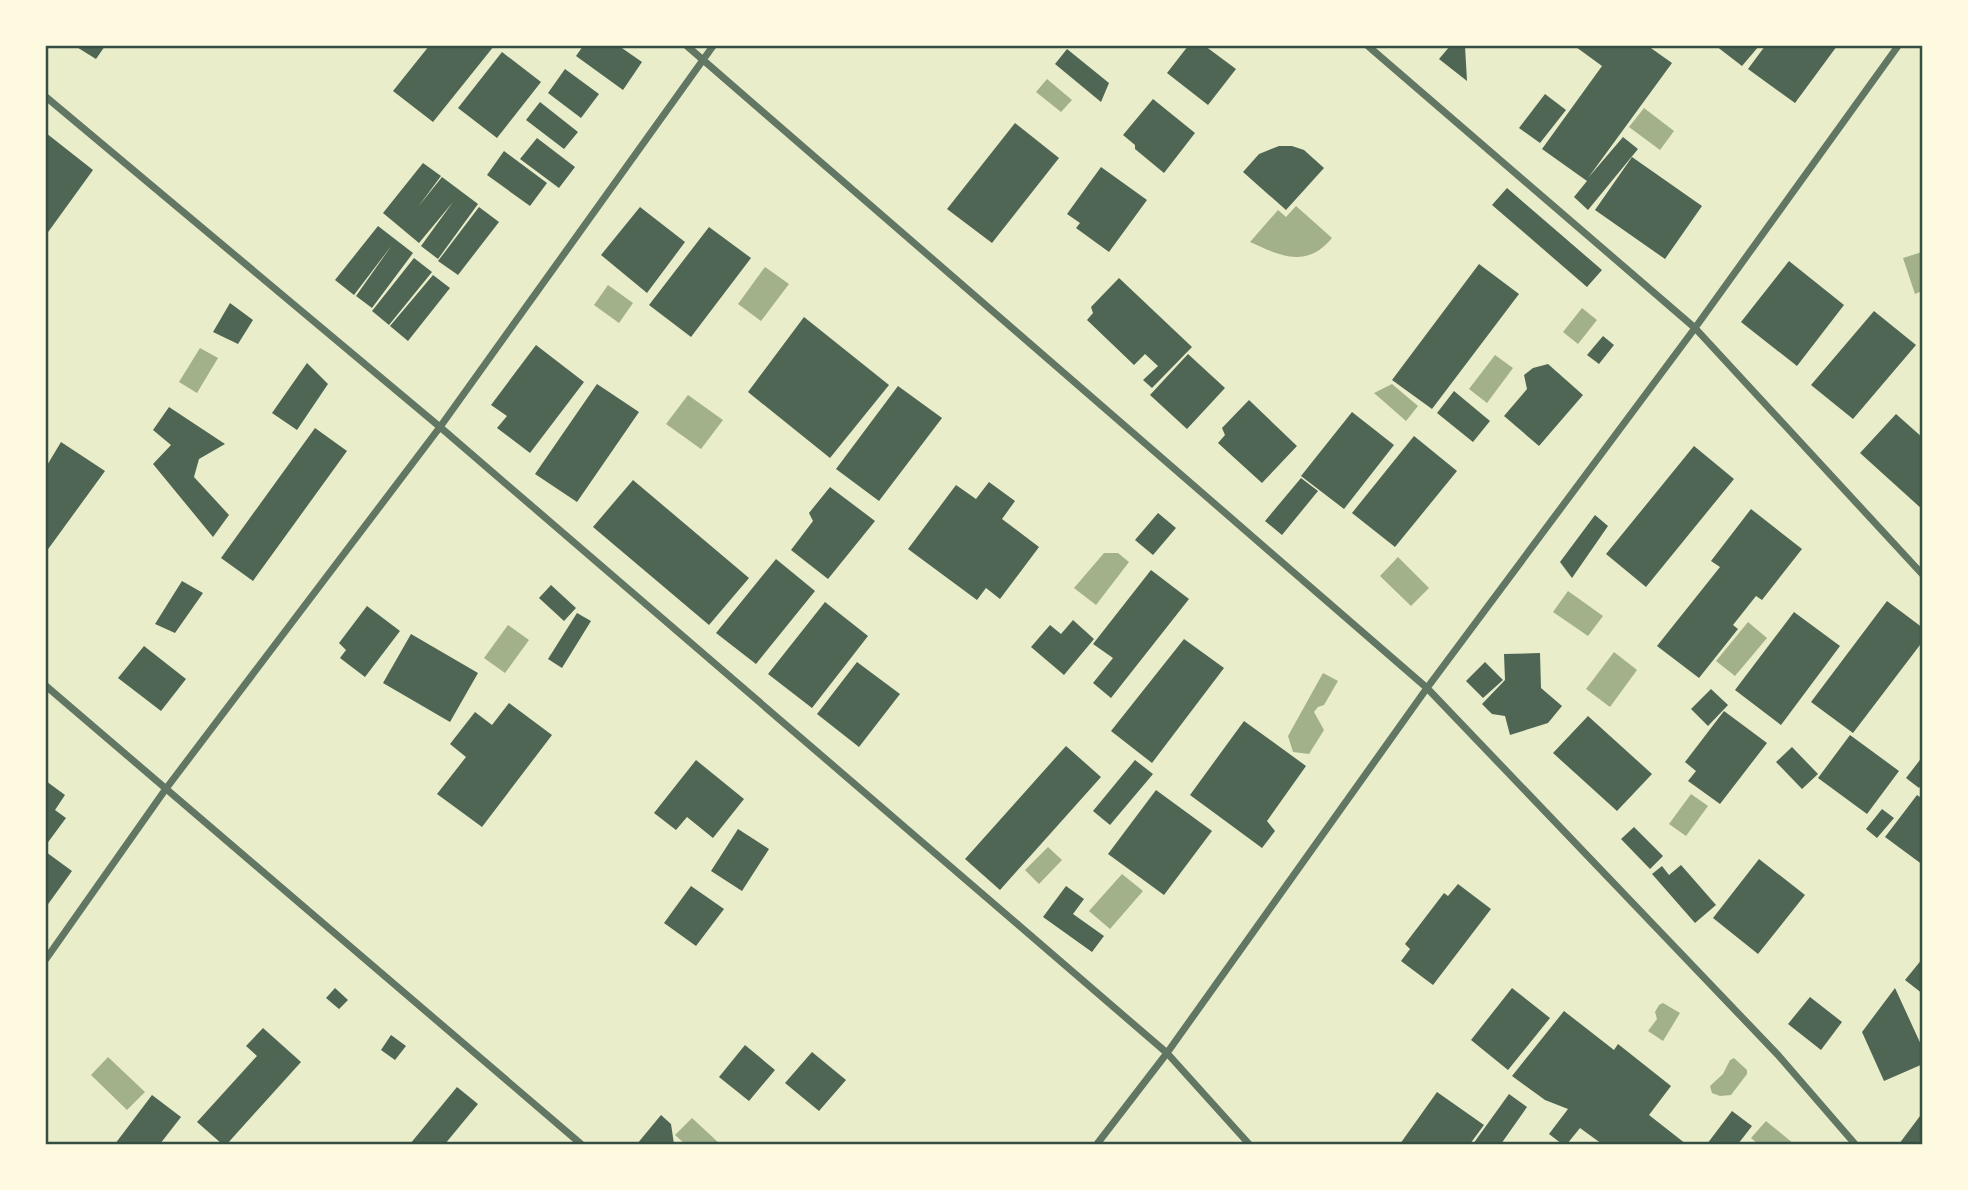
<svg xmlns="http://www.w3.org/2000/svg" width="1968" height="1190" viewBox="0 0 1968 1190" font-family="Mulish,sans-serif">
<rect width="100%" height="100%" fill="#e9edc9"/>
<path fill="#a3b18a" d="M1047,79L1072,100L1061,112L1036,92Z
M1644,108L1674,131L1660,150L1629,127Z
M1296,206L1332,238C1306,269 1281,256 1250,242L1278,210L1286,217Z
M1922,252V291L1915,294L1903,258Z
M765,267L789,284L761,321L738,304Z
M608,285L633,303L619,323L594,305Z
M1582,308L1597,320L1578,344L1563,332Z
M200,348L218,358L197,393L179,382Z
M1495,355L1513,368L1487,403L1469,389Z
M1392,384L1418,406L1406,421L1374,393Z
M688,395L723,420L701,449L666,424Z
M1104,553H1118L1129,562L1096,605L1074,588Z
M1398,557L1429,588L1411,606L1380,576Z
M1568,591L1603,616L1588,636L1553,612Z
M1748,622L1767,638L1735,676L1716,661Z
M508,625L529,640L505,673L484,658Z
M1614,652L1637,670L1610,707L1586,689Z
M1323,673L1338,681L1324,705L1318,707L1314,712L1324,730L1309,754L1293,752L1288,736Z
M1691,794L1708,806L1686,836L1669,824Z
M1048,847L1062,860L1039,884L1025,870Z
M1122,874L1143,891L1110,929L1089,911Z
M1663,1003L1680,1013L1663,1041L1648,1031L1657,1019L1655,1012L1659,1005Z
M108,1057L145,1092L127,1110L91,1075Z
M1734,1058L1747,1070V1074L1731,1095L1720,1096L1712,1093L1710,1086L1723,1074L1730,1060Z
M692,1118L720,1144H685L675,1135Z
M1766,1121L1794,1144H1758L1751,1138Z"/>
<path fill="#4f6655" d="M75,46H105L96,59Z
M429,46H494L433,122L393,91Z
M583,46H619L642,62L623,90L576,56Z
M1188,46H1205L1236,69L1208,105L1167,73Z
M1450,46H1465L1467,81L1439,59Z
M1577,46H1648L1672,63L1588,178L1623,137L1638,149L1588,210L1574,197L1587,181L1542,149L1602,66L1576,47Z
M1716,46H1759L1742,66Z
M1765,46H1837L1795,103L1748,69Z
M1067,49L1109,83L1101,102L1055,64Z
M502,52L541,82L497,138L458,108Z
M565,69L599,94L581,118L548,93Z
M1545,94L1566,110L1540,143L1519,128Z
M1153,99L1195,133L1164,173L1135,149V145L1123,135Z
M540,102L578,132L564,149L526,120Z
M1015,123L1059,158L992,243L947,209Z
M46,133L93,170L46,235Z
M537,138L575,167L559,188L520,159Z
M1279,146H1292L1304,150L1324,168L1286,210L1243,172L1259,154Z
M504,151L547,183L530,206L487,175Z
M1632,157L1702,206L1665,259L1595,210Z
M423,163L441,176L418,207L442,177L478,204L438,259L421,246L453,202L419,243L383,213Z
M1101,167L1147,200L1109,252L1076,228L1080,223L1067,214Z
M1507,188L1602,270L1587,287L1492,205Z
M479,207L499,222L458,275L438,261Z
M640,207L685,242L647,293L601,255Z
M378,226L413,253L372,308L356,296L392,245L354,295L335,280Z
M709,227L751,258L691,337L649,305Z
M414,258L432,272L389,325L372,311Z
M1789,261L1844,305L1797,366L1741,322Z
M1479,264L1519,294L1432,409L1392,380Z
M433,275L450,288L408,341L390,326Z
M1119,278L1192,347L1152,388L1143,380L1158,366L1145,354L1134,365L1087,320L1093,313L1091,307Z
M230,303L253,320L238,344L213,332Z
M1874,311L1916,345L1853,419L1811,385Z
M804,317L889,385L830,458L748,392Z
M1603,336L1614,345L1599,364L1587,355Z
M536,345L584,382L530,453L497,428L507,416L491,405Z
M1188,354L1225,388L1187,429L1150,395Z
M307,363L328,384L297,430L272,413Z
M1548,364L1583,395L1539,446L1504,416L1527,389L1524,375L1533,368Z
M597,384L639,412L577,502L535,474Z
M898,386L942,418L879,501L836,469Z
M1454,391L1490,421L1473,442L1437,413Z
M1249,400L1297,446L1262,483L1218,443L1225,435L1222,428Z
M169,407L225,444L199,459L194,477L229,515L213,537L153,464L171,445L153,430Z
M1352,412L1394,445L1344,509L1301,476Z
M1896,414L1923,438V510L1860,453Z
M315,428L347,451L253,581L221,558Z
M1414,436L1457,471L1395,547L1352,513Z
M61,442L105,471L46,552V467Z
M1694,446L1734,479L1646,587L1606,554Z
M1301,478L1318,491L1282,535L1265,521Z
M633,480L749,578L709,625L593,527Z
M989,482L1015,501L1002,519L1039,547L1000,599L986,588L977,600L908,549L956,485L976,499Z
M830,487L875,521L828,579L791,550L813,521L809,513Z
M1751,509L1802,549L1762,600L1756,596L1733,625L1738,629L1699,678L1657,646L1720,567L1711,561Z
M1158,513L1176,528L1153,555L1135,540Z
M1595,515L1608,526L1572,578L1560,562Z
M776,559L815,591L756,664L716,633Z
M1151,570L1189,599L1111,698L1093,683L1113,658L1093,644Z
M182,581L203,593L175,633L155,624Z
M551,585L576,608L564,621L539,598Z
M1887,601L1923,628V641L1853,733L1811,702Z
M825,602L868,636L812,708L768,674Z
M367,606L400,631L365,677L340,658L346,650L339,643Z
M1794,612L1840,646L1781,725L1735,690Z
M577,613L591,621L562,668L548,659Z
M1073,620L1094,639L1064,675L1031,647L1050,625L1061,634Z
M411,634L478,673L450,722L383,683Z
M1184,639L1224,668L1152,763L1111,731Z
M144,646L186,679L161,711L118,678Z
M1540,653L1541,688L1562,706L1548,723L1510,735L1505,716L1492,714L1482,704L1505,680L1504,654Z
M857,662L900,694L859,747L817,714Z
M1485,662L1503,680L1483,698L1466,681Z
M1711,689L1728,705L1708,726L1691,709Z
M509,703L552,735L482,827L437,794L466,757L450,744L475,712L492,725Z
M1724,711L1767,743L1720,804L1688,781L1696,771L1685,762Z
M1588,716L1652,774L1617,811L1553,753Z
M1244,721L1306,766L1267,821L1275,831L1262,848L1190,795Z
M1850,735L1899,771L1867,814L1818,778Z
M1066,746L1101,777L1000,890L965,859Z
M1792,747L1818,774L1802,789L1776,762Z
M1923,756V783L1919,788L1906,778Z
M696,760L744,799L713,838L687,817L676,830L654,813Z
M1135,760L1153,774L1110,825L1093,811Z
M46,781L65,795L55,810L66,818L46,845Z
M1156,790L1212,831L1164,895L1108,854Z
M1917,795L1923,799V865L1885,837Z
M1882,809L1894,818L1877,838L1866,829Z
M1634,827L1663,856L1650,869L1621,839Z
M738,829L769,849L742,891L711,871Z
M46,852L72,871L46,907Z
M1759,859L1805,895L1758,954L1713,918Z
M1681,865L1716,905L1695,923L1652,874L1662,866L1669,875Z
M1458,884L1491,909L1433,985L1401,961L1410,949L1405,944L1444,893L1448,896Z
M691,886L724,909L696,946L664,923Z
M1066,886L1084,899L1073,914L1104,936L1092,952L1043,917Z
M1923,958V994L1905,980Z
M335,988L348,1000L339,1009L326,998Z
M1512,988L1550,1018L1508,1070L1471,1040Z
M1895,988L1923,1049V1064L1884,1081L1862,1032Z
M1810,997L1842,1022L1821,1050L1788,1024Z
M1564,1011L1614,1050L1618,1044L1671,1086L1649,1115L1686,1144H1602L1580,1128L1567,1144H1562L1549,1134L1568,1109L1545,1100L1512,1076Z
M263,1028L301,1062L227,1144H222L197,1122L257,1056L246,1046Z
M391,1035L406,1046L395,1060L381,1050Z
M745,1045L775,1070L749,1101L719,1077Z
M812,1052L846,1080L819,1111L785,1083Z
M457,1087L478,1104L445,1144H410Z
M1437,1092L1484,1125L1470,1144H1400Z
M1509,1094L1527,1107L1501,1144H1473Z
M152,1095L181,1117L160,1144H115Z
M1732,1111L1752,1126L1738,1144H1707Z
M1923,1112V1144H1899Z
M661,1115L671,1124L674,1144H637Z"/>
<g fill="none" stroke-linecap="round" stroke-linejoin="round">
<path stroke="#617663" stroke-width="7" d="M687,46L1427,688L1778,1055L1855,1144
M1368,46L1695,328L1923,575
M46,97L440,427L1167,1053L1249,1144
M46,686L581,1144
M46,959L165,790L440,427L713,46
M1097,1144L1167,1053L1427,688L1695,328L1898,46"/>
</g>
<rect width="1968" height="1190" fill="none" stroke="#fefae0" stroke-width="94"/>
<rect x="47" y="47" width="1874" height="1096" fill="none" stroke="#344e41" stroke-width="2.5"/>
</svg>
